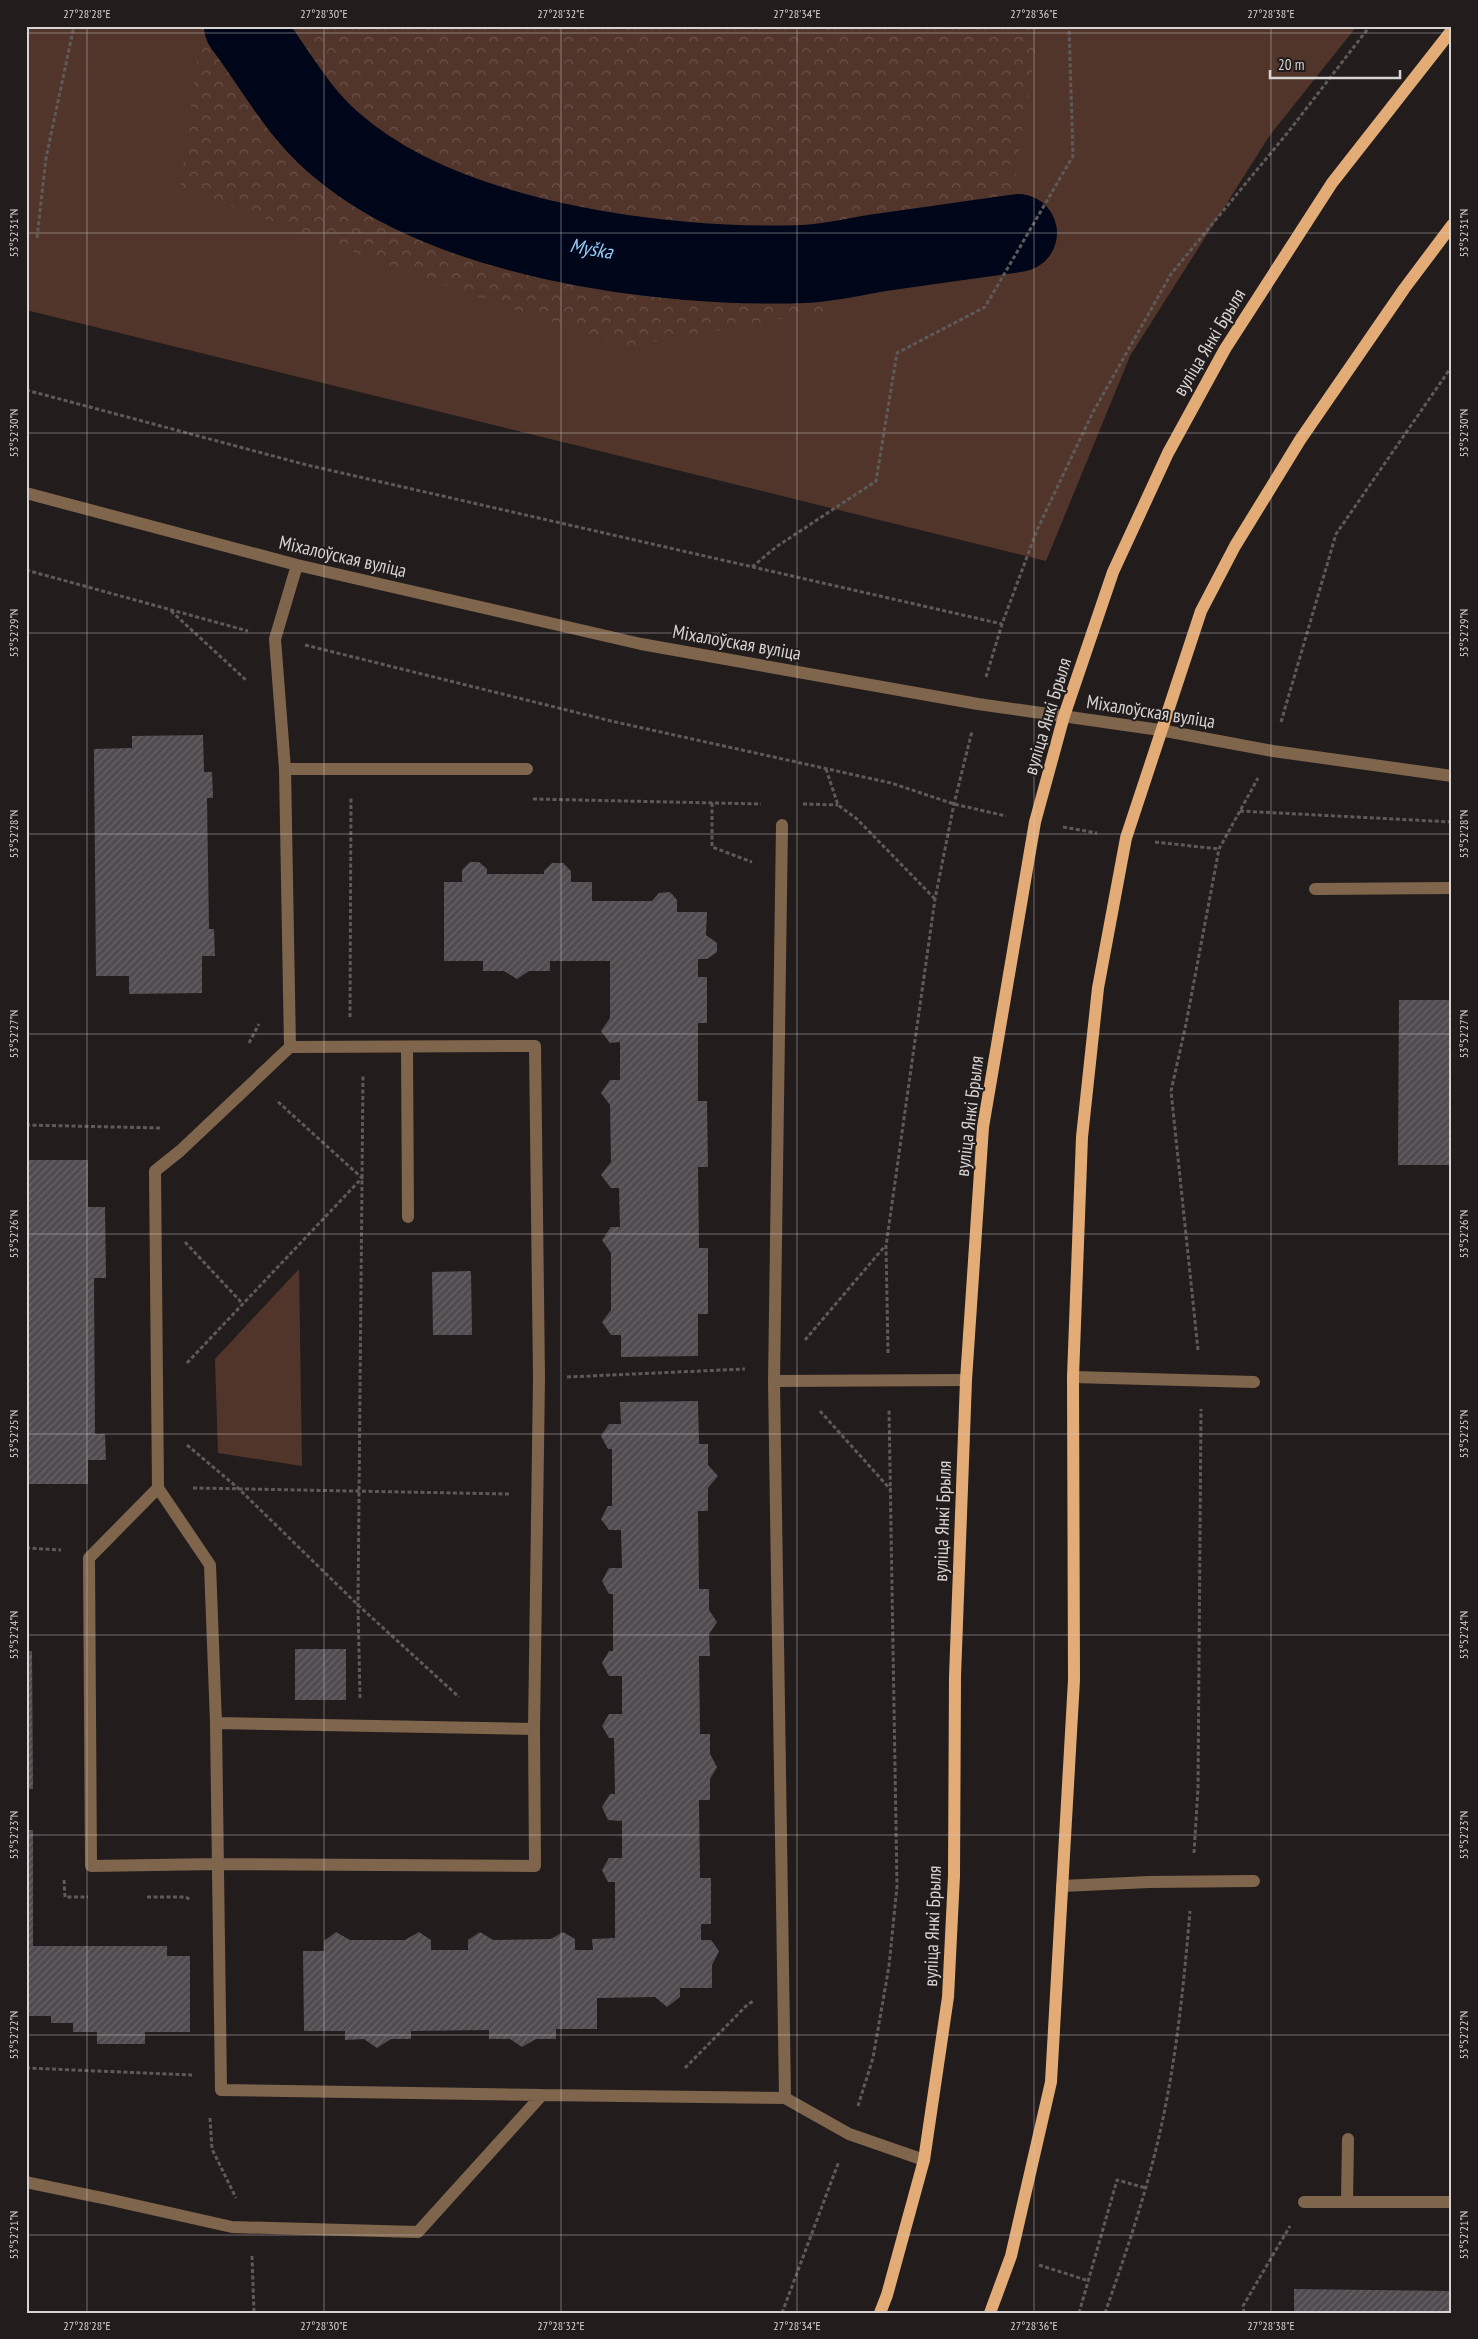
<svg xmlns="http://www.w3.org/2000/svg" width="1478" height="2339" viewBox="0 0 1478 2339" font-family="'PT Sans Narrow',sans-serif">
<defs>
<pattern id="forest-crowns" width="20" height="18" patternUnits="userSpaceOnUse" patternTransform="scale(1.25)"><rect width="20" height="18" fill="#52352a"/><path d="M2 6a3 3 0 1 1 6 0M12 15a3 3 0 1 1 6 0" fill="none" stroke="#6a5148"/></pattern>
<pattern id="building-hatch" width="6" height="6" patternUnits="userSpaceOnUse" patternTransform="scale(1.25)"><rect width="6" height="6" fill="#4f4b4f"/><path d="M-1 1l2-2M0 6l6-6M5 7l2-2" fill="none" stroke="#686467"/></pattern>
</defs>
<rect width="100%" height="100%" fill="#221d1c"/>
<path fill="#52352a" d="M26,26H1357L1270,135L1130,356L1046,561L26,310Z
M299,1269L302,1466L218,1453L215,1359Z"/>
<path fill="url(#forest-crowns)" d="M202,26H1039L1010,210L825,311L625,347L406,272L180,187Z"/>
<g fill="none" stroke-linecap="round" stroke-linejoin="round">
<path stroke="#000619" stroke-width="78" id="s1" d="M243,26C273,65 295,109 333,142C443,240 661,269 804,264C828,263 853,257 877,253C924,246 971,240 1018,233"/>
</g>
<path fill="url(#building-hatch)" d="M203,735L204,772H212L213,798H207L209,929H214L215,956H202V993L129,994V976H96L94,749L132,748V736Z
M470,862H479L487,869V874H544V871L552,863H563L571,871V882H592V901H652L659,893L670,892L677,900V912H707L706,935L717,943V952L707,959H698V977H707V1023H698V1101H707L708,1167H698L699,1248H708V1314H698V1356L621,1357V1335H611L602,1322L611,1310V1253L602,1240L611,1227H620L619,1188H611L601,1175L611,1162L610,1105L601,1093L610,1080H620V1042L610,1043L601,1031L610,1018V961H550V971H529L517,979L504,971H483V961H444V882H462V870Z
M1399,1000H1452V1165H1398Z
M26,1160H88V1207H105L106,1278H94L95,1434H105L106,1460H88V1484H26Z
M471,1271L472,1335H433L432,1272Z
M698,1401L699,1444H708V1465L718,1476L708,1488V1511H698L699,1589H709V1610L717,1622L709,1634L710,1656H699L700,1734H710V1754L717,1767L710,1779V1800H699L700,1878H711V1924H701V1940H711L719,1951L712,1965V1988H680V1997L667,2007L655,1997L597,1998V2029H556V2039H536L522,2047L510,2039H489V2030L411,2031V2039H391L377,2048L364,2039L345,2040V2031H304L303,1951H324V1941L336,1932L350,1940H405L419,1932L431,1940V1950H468V1940L480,1932L493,1940L551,1939L563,1932L575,1939V1950H593L592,1939L615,1938V1882H608L602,1870L609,1858H622V1821L608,1820L602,1807L610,1794H615L614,1738H609L602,1726L609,1714H622V1676H609L602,1663L609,1651H613V1594H609L602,1581L609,1568H622L621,1530H609L601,1519L608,1506H612V1449H608L601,1436L609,1424H621L620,1402Z
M295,1649H346V1700H295Z
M26,1651H32L33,1789H26Z
M26,1830H33V1946H167V1956H190V2032H145V2044H97V2032H73V2023H51V2016H28V2000H26Z
M1294,2289L1452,2291V2313H1294Z"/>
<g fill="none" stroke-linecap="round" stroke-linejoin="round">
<path stroke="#5e5a59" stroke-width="3" stroke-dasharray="4 2.5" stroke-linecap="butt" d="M37,238L46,158L74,26
M26,390L307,465L1002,624
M752,567L776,547L876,481L897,353L985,307L1073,156L1069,26
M26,570L248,631
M171,611L247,681
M305,645L611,721L891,783L954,804L1006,816
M986,677L1002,624L1037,530L1092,414L1171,274L1289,131L1370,26
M1281,722L1336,534L1452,366
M826,769L838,805L857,819L935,899
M533,799L761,804
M712,803V847L752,862
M803,804L838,805
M1240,811L1452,822
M1063,827L1097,833
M1155,842L1219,849
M350,1017L351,798
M249,1043L259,1024
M26,1125L161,1128
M185,1242L243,1304
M805,1340L885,1246
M1198,1350L1171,1091L1186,1024L1219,849L1258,778
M888,1353L886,1246L935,899L954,804L972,731
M187,1363L362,1178L276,1100
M567,1377L745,1369
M820,1411L891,1490
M187,1445L238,1488L358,1605L459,1697
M193,1488L509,1494
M26,1548L61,1550
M360,1698L358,1605L363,1076
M1194,1853L1198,1788L1201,1409
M64,1880L65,1897H88
M147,1897H186L190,1900
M26,2068L192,2075
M685,2068L748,2004L754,2001
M858,2106L873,2058L889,1966L897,1886L889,1409
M210,2118L212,2149L236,2198
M252,2256L254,2313
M1039,2265L1089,2281
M782,2313L839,2161
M1079,2313L1117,2180L1146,2188
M1105,2313C1127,2250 1148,2188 1162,2123C1177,2053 1184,1982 1190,1911
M1244,2313L1243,2306L1290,2226"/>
<path stroke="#7f654c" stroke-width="12" d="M26,493L297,565L641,644L978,704L1160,730L1273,751L1452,776
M285,769H527
M1315,889L1452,888
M535,1046L539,1378L534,1729L535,1866L217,1864L91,1866L89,1558L158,1488L155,1171L180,1151L290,1047Z
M290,1047L285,769L275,639L297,565
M407,1047L408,1217
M1073,1377L1254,1382
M774,1381L966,1380
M158,1488L210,1565L216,1723L221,2090L542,2095
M216,1723L534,1729
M1062,1886L1149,1882L1254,1881
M785,2098L849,2134L924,2160
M26,2182L108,2199L232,2227L418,2232L542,2095L785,2098L774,1381L782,825
M1304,2202H1452
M1347,2202L1348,2139"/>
<path stroke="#e3ac76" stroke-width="12" d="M880,2313L887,2295L924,2160L948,1997L954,1876L955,1677L966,1380L983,1127L1035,822L1064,716L1113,572L1168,453L1225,349L1332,183L1452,30
M990,2313L1011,2256L1051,2082L1074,1680L1073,1377L1082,1137L1098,988L1126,838L1201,611L1235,546L1300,440L1404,289L1452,225"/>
</g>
<path fill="none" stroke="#d6d3d2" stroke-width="1" stroke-opacity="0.45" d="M87,26V2313M324,26V2313M561,26V2313M797,26V2313M1034,26V2313M1271,26V2313M26,33H1452M26,233H1452M26,433H1452M26,633H1452M26,834H1452M26,1034H1452M26,1234H1452M26,1434H1452M26,1635H1452M26,1835H1452M26,2035H1452M26,2235H1452"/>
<g text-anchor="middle" stroke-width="4" stroke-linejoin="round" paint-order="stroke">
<g font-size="19" fill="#d6d3d2" stroke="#221d1c">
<text transform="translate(1209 342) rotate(-59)" y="7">вуліца Янкі Брыля</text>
<text transform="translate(343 556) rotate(13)" y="7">Міхалоўская вуліца</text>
<text transform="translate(737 642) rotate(10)" y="7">Міхалоўская вуліца</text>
<text transform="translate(1151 711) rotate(9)" y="7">Міхалоўская вуліца</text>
<text transform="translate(1047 716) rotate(-73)" y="7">вуліца Янкі Брыля</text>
<text transform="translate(969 1116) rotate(-83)" y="7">вуліца Янкі Брыля</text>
<text transform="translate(942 1521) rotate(-88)" y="7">вуліца Янкі Брыля</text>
<text transform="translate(932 1926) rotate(-88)" y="7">вуліца Янкі Брыля</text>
</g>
<g font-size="20" font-style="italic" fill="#97caf6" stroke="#221d1c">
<text dy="7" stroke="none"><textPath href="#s1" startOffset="430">Муška</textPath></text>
</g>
</g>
<rect width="1478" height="2339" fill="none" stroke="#221d1c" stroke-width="55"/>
<path d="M1270 70v8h130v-8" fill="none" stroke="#d6d3d2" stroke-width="2.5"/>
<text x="1278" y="70" font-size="15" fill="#d6d3d2" stroke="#221d1c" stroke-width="4" paint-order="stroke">20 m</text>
<rect x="28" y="28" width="1422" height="2284" fill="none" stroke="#d6d3d2" stroke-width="2"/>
<g font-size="12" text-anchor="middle" fill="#d6d3d2">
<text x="87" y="18">27°28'28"E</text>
<text x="324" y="18">27°28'30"E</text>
<text x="561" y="18">27°28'32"E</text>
<text x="797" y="18">27°28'34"E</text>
<text x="1034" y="18">27°28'36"E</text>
<text x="1271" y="18">27°28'38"E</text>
<text transform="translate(14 233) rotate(-90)" y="4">53°52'31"N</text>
<text transform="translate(1464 233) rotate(-90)" y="4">53°52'31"N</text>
<text transform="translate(14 433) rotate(-90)" y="4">53°52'30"N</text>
<text transform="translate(1464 433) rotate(-90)" y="4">53°52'30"N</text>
<text transform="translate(14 633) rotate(-90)" y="4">53°52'29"N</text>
<text transform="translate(1464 633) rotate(-90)" y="4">53°52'29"N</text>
<text transform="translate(14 834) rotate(-90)" y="4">53°52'28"N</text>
<text transform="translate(1464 834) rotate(-90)" y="4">53°52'28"N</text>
<text transform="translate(14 1034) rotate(-90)" y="4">53°52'27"N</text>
<text transform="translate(1464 1034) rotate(-90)" y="4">53°52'27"N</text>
<text transform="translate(14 1234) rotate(-90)" y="4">53°52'26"N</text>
<text transform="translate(1464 1234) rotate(-90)" y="4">53°52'26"N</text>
<text transform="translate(14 1434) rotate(-90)" y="4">53°52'25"N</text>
<text transform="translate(1464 1434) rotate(-90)" y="4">53°52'25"N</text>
<text transform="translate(14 1635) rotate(-90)" y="4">53°52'24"N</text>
<text transform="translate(1464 1635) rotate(-90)" y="4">53°52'24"N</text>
<text transform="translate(14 1835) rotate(-90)" y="4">53°52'23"N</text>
<text transform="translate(1464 1835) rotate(-90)" y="4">53°52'23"N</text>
<text transform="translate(14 2035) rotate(-90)" y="4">53°52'22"N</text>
<text transform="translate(1464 2035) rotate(-90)" y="4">53°52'22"N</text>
<text transform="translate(14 2235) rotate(-90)" y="4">53°52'21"N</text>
<text transform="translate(1464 2235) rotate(-90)" y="4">53°52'21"N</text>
<text x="87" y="2330">27°28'28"E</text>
<text x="324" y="2330">27°28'30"E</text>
<text x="561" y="2330">27°28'32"E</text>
<text x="797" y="2330">27°28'34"E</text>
<text x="1034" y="2330">27°28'36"E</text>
<text x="1271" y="2330">27°28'38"E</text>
</g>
</svg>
